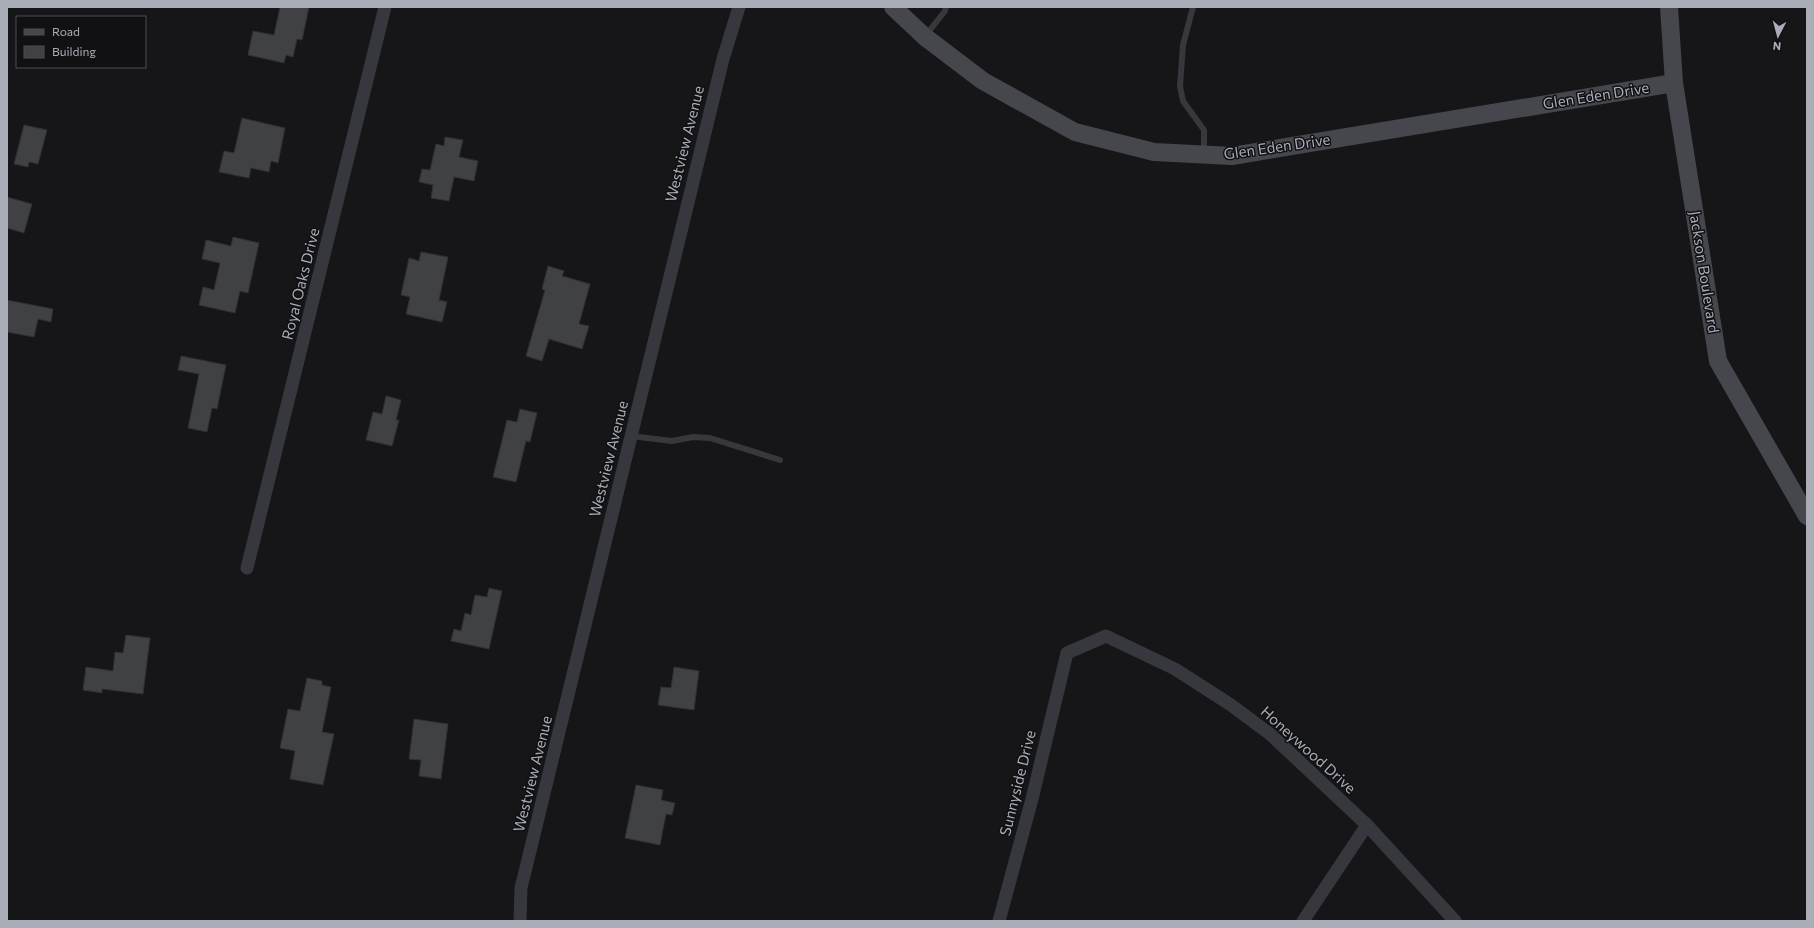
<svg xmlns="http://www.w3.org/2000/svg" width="1814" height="928" viewBox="0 0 1814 928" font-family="Commissioner,sans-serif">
<rect width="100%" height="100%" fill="#161618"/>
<path fill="#404145" stroke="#303034" d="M280,7H309L302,40L297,39L293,57L286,55L284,63L248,55L253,31L274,35Z
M242,118L285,128L278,163L271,161L269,172L251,168L249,178L219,172L224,151L234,153Z
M24,125L47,130L38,164L29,162L28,167L14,164Z
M445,137L463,140L459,157L478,161L474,181L454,177L449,201L431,198L433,185L419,182L422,169L430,170L436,144L444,146Z
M7,197L32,204L24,233L7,228Z
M233,237L259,243L248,293L240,291L235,313L199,305L203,287L214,290L220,263L202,259L206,240L231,246Z
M421,252L448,257L439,300L447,302L442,322L406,314L410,297L401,295L409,258L419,261Z
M548,266L564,271L562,276L590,284L579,324L589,326L582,349L549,339L542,361L526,356L545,290L542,289Z
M7,300L53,309L51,322L38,319L34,337L7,332Z
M181,356L226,365L217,409L212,408L207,432L188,428L199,374L178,370Z
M386,396L401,400L396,420H399L392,446L366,440L373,412L382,414Z
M520,409L537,413L530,442L526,441L516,482L493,477L507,420L517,422Z
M489,588L502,591L489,649L451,641L454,629L461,631L465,613L471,615L475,595L487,597Z
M126,635L150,638L143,694L102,689V693L83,690L86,667L113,671L115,652L123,653Z
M674,667L699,671L694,710L658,705L661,687L671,688Z
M307,678L322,681V685L331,687L322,732L334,734L323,785L290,779L295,751L280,748L288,709L300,711Z
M414,719L448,724L441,779L419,776L421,760L409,759Z
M636,785L663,790L661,800L675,803L672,815L666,814L660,845L625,838Z"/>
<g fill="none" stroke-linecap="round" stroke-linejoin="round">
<path stroke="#37383d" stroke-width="6" d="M1193,7L1183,45L1180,86L1183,101L1204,130V154
M926,35L945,11L946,7
M631,436L672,441L693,437L710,438L780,460"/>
<path stroke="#37383d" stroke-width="13" d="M247,568L385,7
M520,921L521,888L723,59L739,7
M999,921L1032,799L1067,653L1106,636L1175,669L1231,705L1270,734L1367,825L1455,921
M1303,921L1367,825"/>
<path stroke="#45474d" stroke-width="18" d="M893,7L925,37L983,81L1075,132L1154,152L1232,156L1674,83
M1669,7L1674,83L1718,361L1807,516"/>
</g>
<g text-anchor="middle" stroke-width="3" stroke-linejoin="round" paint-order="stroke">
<g font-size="15" fill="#a8adb8" stroke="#111113">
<text transform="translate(1596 96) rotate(-9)" y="5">Glen Eden Drive</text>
<text transform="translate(685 144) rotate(-76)" y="5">Westview Avenue</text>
<text transform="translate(1277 147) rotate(-8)" y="5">Glen Eden Drive</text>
<text transform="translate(1704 272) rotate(81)" y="5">Jackson Boulevard</text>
<text transform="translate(301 284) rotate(-76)" y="5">Royal Oaks Drive</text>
<text transform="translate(609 459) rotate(-76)" y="5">Westview Avenue</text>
<text transform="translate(1308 750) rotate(42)" y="5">Honeywood Drive</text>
<text transform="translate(533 774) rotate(-76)" y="5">Westview Avenue</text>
<text transform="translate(1018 783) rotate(-76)" y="5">Sunnyside Drive</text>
</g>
</g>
<rect width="1814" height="928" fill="none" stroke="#a8adb8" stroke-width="16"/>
<rect x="16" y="16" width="130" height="52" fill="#111113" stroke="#4d4f55"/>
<rect x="24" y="29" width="20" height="6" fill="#45474d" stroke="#4d4f55"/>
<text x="52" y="36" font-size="12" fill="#a8adb8">Road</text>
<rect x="24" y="46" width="20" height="12" fill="#404145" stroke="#4d4f55"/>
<text x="52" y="56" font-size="12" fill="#a8adb8">Building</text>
<g transform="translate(1778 36) rotate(186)" stroke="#111113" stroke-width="3" paint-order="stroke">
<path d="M0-3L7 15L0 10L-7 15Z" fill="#a8adb8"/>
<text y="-6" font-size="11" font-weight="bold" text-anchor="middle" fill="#a8adb8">N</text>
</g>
</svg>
